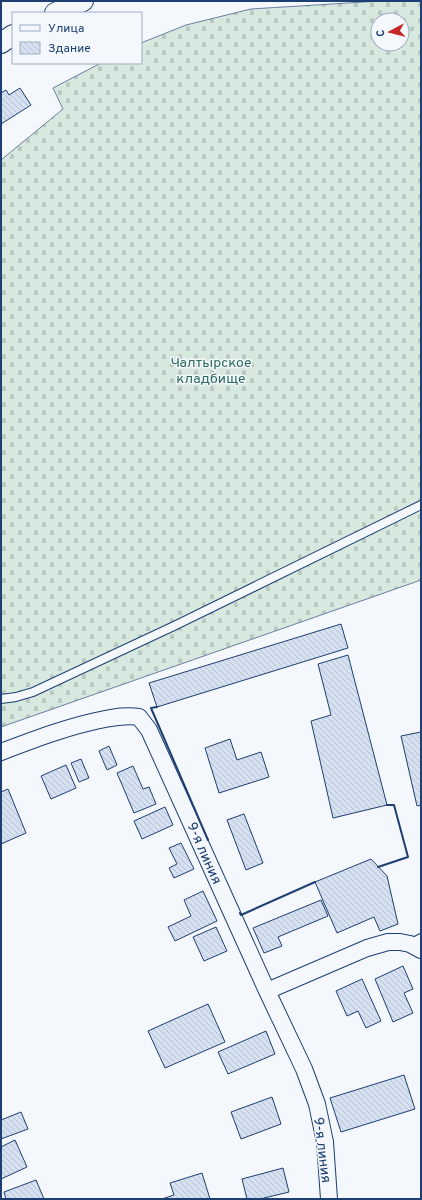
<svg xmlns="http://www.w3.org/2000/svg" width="422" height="1200" viewBox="0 0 422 1200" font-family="Overpass,sans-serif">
<defs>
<pattern id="cemetery-stones" width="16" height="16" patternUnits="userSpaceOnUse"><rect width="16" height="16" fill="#d7e8df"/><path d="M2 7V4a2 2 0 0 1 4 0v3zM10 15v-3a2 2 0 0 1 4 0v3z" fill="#b8c8c3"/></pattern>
<pattern id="building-back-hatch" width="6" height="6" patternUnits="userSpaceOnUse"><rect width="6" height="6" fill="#d5e0f0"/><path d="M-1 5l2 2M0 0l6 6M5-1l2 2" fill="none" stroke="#b6c1d1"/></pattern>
</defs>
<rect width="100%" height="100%" fill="#f4f7fb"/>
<path fill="url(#cemetery-stones)" stroke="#687fa3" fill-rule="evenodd" d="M380,1H421V580L1,727V160L63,109L53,88L101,63H141V43L186,25L251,9ZM378,20H402V44H378Z"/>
<path fill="url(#building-back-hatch)" stroke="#1d3f73" d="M20,88L31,105L1,124V93L6,90L9,95Z
M341,624L348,648L157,707L149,683Z
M348,655L387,805L333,818L311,721L331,715L318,664Z
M421,732V805L417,806L401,736Z
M230,739L237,760L261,752L269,777L219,793L205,748Z
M109,746L117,765L107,770L99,751Z
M81,759L89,778L79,782L71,763Z
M66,765L76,788L51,799L41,776Z
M133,766L143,789L149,787L156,804L134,813L117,773Z
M8,789L26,833L1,844V792Z
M165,807L173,825L142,839L134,821Z
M244,814L263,863L246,870L227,820Z
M181,843L194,869L174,878L169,868L177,864L169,848Z
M371,859L387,876L398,924L380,931L374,917L337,933L315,882Z
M203,891L217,921L175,941L168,927L191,916L184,900Z
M321,900L328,916L278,937L282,946L264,953L253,928Z
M216,927L227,951L204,961L193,937Z
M403,966L413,989L404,993L413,1013L393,1022L375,979Z
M362,979L381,1021L366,1028L358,1011L347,1016L336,991Z
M208,1004L225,1042L165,1068L148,1031Z
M266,1031L275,1054L228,1074L218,1052Z
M404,1075L415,1109L341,1132L330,1098Z
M272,1097L281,1124L241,1139L231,1112Z
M21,1112L28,1129L1,1139V1120Z
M15,1140L27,1167L1,1179V1147Z
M283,1168L289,1192L260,1199H247L242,1179Z
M202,1173L210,1199H162L174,1195L170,1183Z
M36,1180L44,1199H6L4,1192Z"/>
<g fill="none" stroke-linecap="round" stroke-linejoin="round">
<g stroke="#1d3f73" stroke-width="10">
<path id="service" d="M1,699L16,697L33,692L174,626L421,505
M410,944L421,938"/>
</g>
<g stroke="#1d3f73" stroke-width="18">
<path id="minor" d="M1,752C35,739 69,726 105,719C116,717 127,715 139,717L149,730L267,991L304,1069L317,1104L325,1142L329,1199
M267,991L367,948L388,942H400L410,944L421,950"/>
</g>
<g stroke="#1d3f73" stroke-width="22">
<path id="tertiary" d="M55,13L83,1
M1,43L13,35"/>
</g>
<use href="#service" stroke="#f4f7fb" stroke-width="8"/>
<use href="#minor" stroke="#f4f7fb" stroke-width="16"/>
<use href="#tertiary" stroke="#f4f7fb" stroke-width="20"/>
<path stroke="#1d3f73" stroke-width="2" d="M157,707L151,708L208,840
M378,867L408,857L394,805H387
M240,913L241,915L315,882"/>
</g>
<g text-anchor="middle" stroke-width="3" stroke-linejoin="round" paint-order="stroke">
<g font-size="14" fill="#2c6c60" stroke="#f4f7fb">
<text x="211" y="367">Чалтырское<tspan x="211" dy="16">кладбище</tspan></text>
</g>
<g font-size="14" fill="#1d3f73" stroke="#f4f7fb">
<text transform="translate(205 853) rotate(66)" y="5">9-я линия</text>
<text transform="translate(323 1150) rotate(83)" y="5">9-я линия</text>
</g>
</g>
<rect width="422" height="1200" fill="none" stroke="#1d3f73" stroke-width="4"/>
<rect x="12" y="12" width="130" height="52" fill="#f4f7fb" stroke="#9eadc5"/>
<rect x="20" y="25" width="20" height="6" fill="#f4f7fb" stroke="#9eadc5"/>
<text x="48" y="32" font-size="12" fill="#1d3f73">Улица</text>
<rect x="20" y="42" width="20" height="12" fill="url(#building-back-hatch)" stroke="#9eadc5"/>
<text x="48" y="52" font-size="12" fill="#1d3f73">Здание</text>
<g transform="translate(390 32) rotate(263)"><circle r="19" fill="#f4f7fb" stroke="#9eadc5"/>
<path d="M0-3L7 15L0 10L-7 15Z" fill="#c62828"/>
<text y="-6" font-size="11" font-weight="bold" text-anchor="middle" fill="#1d3f73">С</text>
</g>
</svg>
